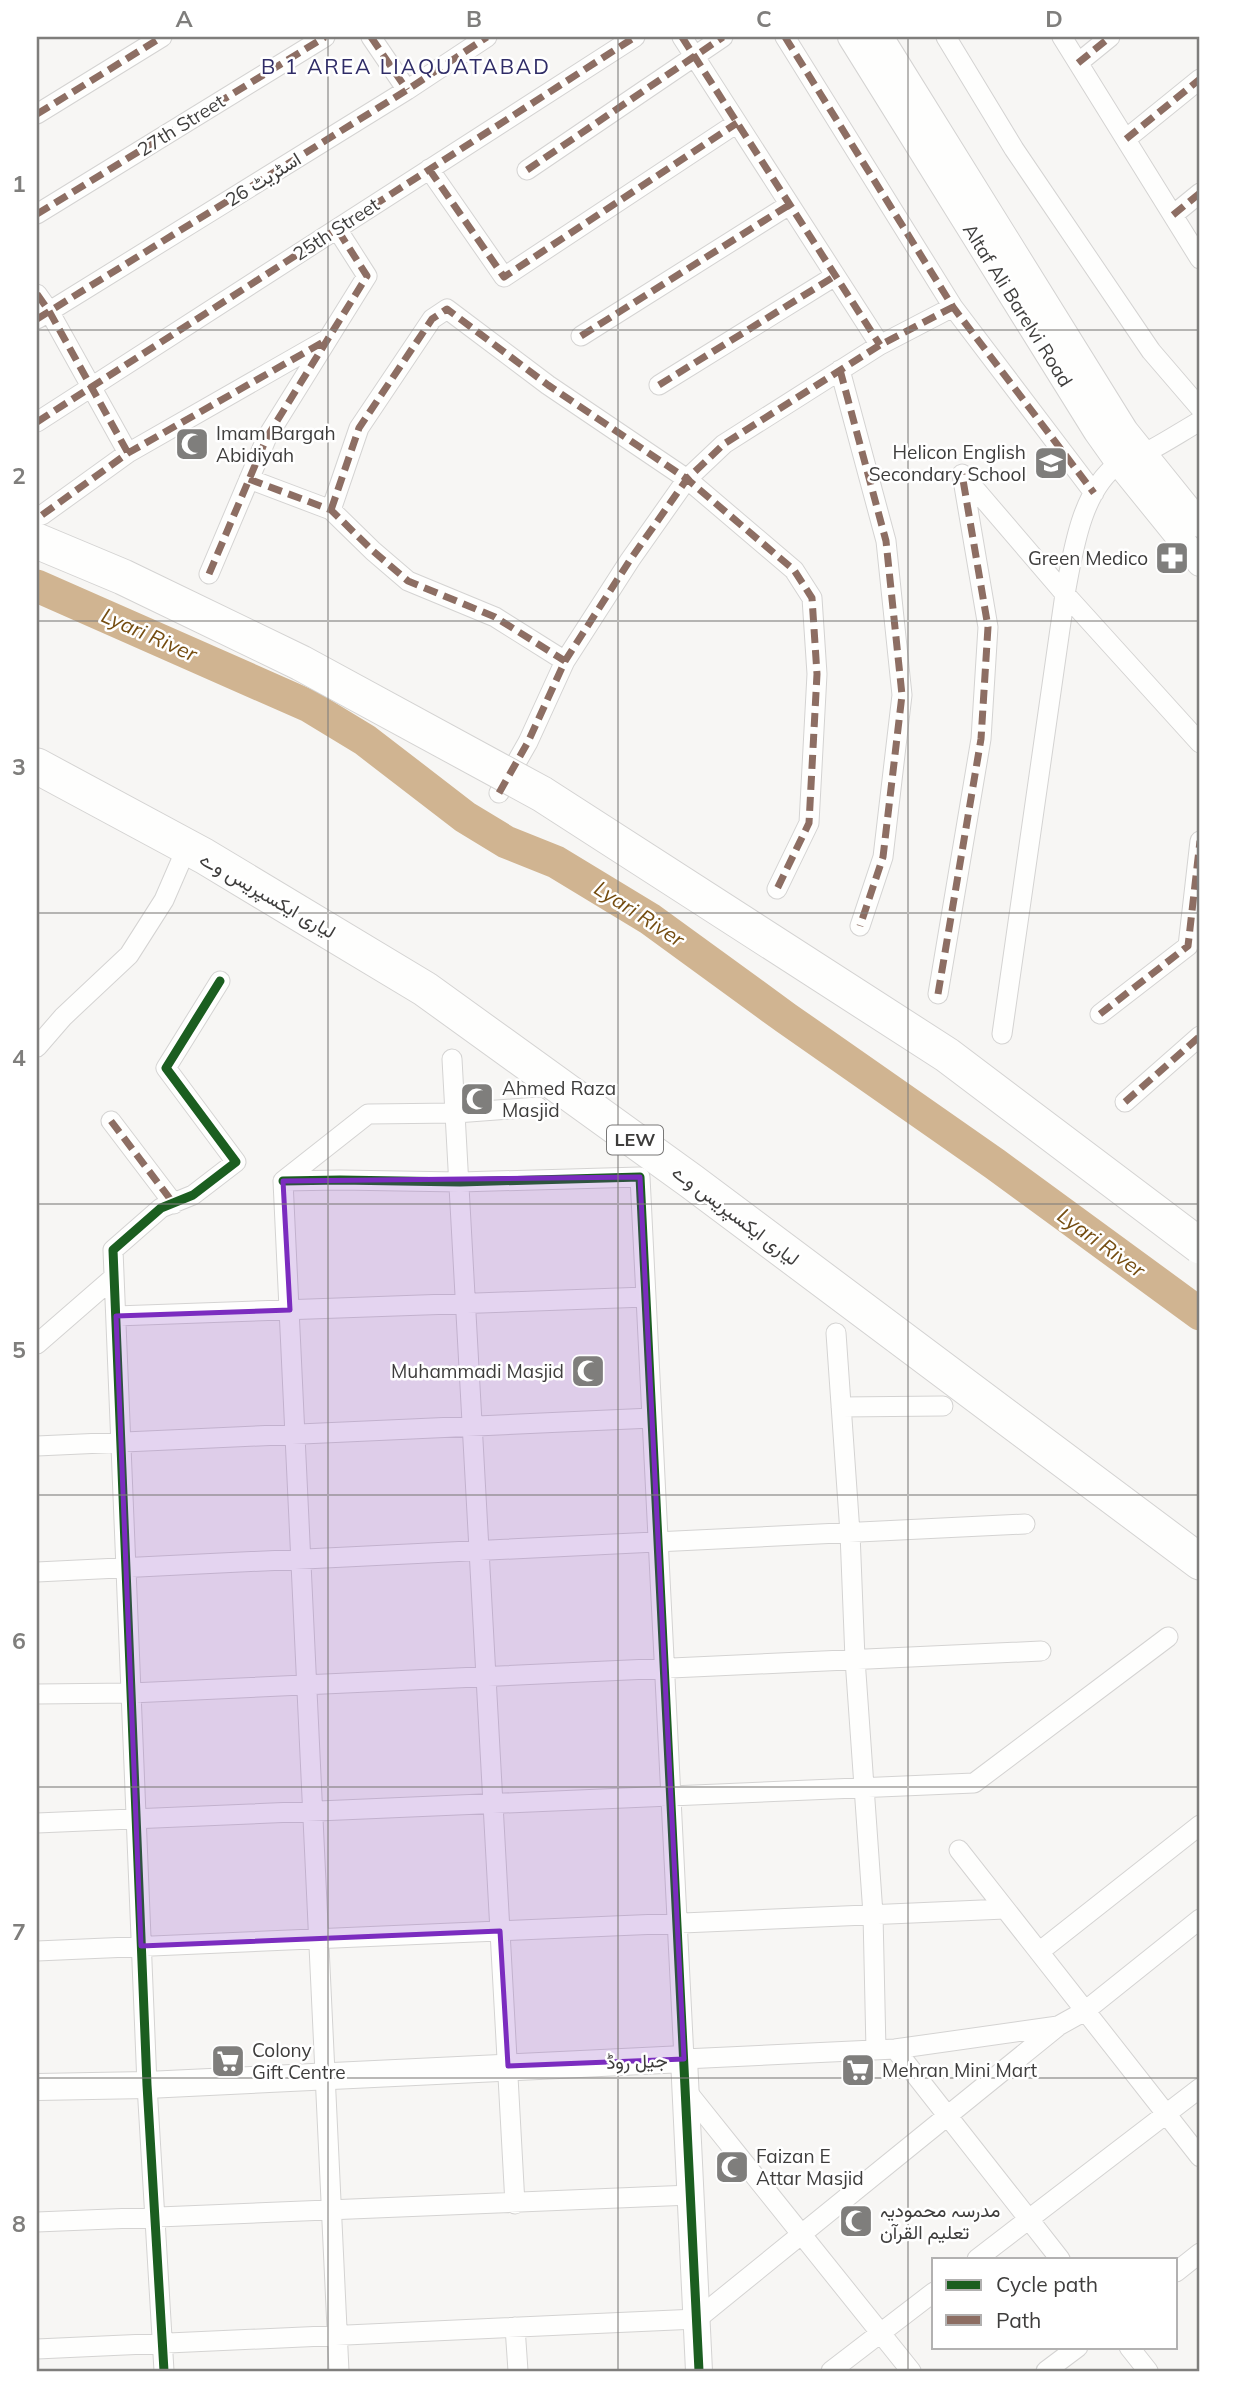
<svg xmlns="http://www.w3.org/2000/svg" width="1237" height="2408" viewBox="0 0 1237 2408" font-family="Mulish,Vazirmatn,sans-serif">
<rect width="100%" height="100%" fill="#f7f6f4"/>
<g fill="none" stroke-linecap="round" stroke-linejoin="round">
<path stroke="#d0b491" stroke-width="33" d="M37,586L309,706L365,740L465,817L506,842L556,862L650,919L786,1018L995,1164L1200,1314"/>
<g stroke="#d4d3d2" stroke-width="21">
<path id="street" d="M371,37L407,90
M682,37L880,345
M785,37L953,307L1094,493
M946,37L1014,149L1151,351L1200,408
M1062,37L1200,259
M1078,63L1110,37
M37,114L162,37
M1126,139L1200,79
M429,169L504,277L737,123
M527,170L723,37
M37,214L325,37
M1173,215L1200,193
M37,294L49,311L128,453
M37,319L407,90L487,37
M581,336L789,205
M840,370L886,541L902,695L883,857L860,926
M659,385L835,276
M37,422L635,37
M963,475L1065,594L1200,743
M249,479L331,510L373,551L408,581L495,617L565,661
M331,510L359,428L432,319L447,309L548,385L687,479L794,570L812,598L817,674L809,823L777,889
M42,515L128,453L324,341
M209,574L267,437L367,276L337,229
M499,793L528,742L565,661L630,560L687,479L724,444L880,345L953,307
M938,994L981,739L988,627L962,474
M1100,1014L1188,946L1200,841
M1002,1034L1065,594C1073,552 1081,491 1118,464C1125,459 1135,458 1143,454C1163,444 1181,432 1200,421
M37,1047L63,1017L129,955L164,900L187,847
M452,1059L515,2204
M1125,1102L1200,1036
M111,1121L174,1204
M283,1181L340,1180L460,1182L640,1177L684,2059L895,2049L1058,2026L1085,2011L1200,1919
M283,1181L339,2371
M283,1181L368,1114L456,1113L538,1107
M116,1316L646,1297
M836,1333L850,1533L855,1659L873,1914L876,2050
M37,1344L114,1277
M841,1407L943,1406
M37,1446L652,1418
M37,1572L1025,1524
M37,1694L131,1693L1041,1651
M37,1823L974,1783L1168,1637
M959,1850L1200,2157
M37,1951L1005,1909
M1039,1952L1200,1825
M895,2049L1060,2259
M685,2089L911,2371
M37,2222L691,2195
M977,2259L1200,2088
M1176,2272L1200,2253
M515,2327L518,2371
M1129,2347L1148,2371
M37,2349L697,2319L1057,2027
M164,2371L147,2085L113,1250L161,1208L193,1195L236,1162L166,1068L220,981
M831,2371L934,2292
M1046,2371L1078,2347"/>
</g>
<g stroke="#d4d3d2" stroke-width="28">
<path id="secondary" d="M851,37L1097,432L1119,463L1200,563
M880,37L1125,431L1200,524
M37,2087L147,2085L684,2059L699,2371"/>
</g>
<g stroke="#d4d3d2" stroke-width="37">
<path id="highway" d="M37,766L204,856L425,989L691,1181L1200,1562"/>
</g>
<use href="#street" stroke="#fefefd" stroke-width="19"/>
<use href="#secondary" stroke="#fefefd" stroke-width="26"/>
<use href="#highway" stroke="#fefefd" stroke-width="35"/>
<g stroke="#d4d3d2" stroke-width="37" stroke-linecap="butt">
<path id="highway-bridge" d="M37,541L123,577L301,663L542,794L947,1055L1200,1246"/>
</g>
<use href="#highway-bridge" stroke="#fefefd" stroke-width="35"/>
<path stroke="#8d6e63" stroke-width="7" stroke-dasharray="14 7" stroke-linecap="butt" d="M371,37L407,90
M682,37L880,345
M785,37L953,307L1094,493
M1078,63L1110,37
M37,114L162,37
M1126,139L1200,79
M429,169L504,277L737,123
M527,170L723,37
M37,214L325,37
M1173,215L1200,193
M37,294L49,311L128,453
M37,319L407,90L487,37
M581,336L789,205
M840,370L886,541L902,695L883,857L860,926
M659,385L835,276
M37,422L635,37
M249,479L331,510L373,551L408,581L495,617L565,661
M331,510L359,428L432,319L447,309L548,385L687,479L794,570L812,598L817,674L809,823L777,889
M42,515L128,453L325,341
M209,574L267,437L367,276L337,229
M499,793L528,742L565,661L630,560L687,479L724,444L880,345L953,307
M938,994L981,739L988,627L962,474
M1100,1014L1188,946L1200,841
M1125,1102L1200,1036
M111,1121L174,1204"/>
<g stroke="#fff" stroke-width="13">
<path id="cycleway" d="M283,1181L340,1180L460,1182L640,1177L699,2371
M164,2371L147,2085L113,1250L161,1208L193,1195L236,1162L166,1068L220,981"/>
</g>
<use href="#cycleway" stroke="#1b5e20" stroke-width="9"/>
</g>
<path fill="#7b2cbf" fill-opacity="0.2" stroke="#7b2cbf" stroke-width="5" stroke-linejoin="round" d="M640,1177L684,2059L508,2066L500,1931L141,1946L116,1316L290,1310L283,1181Z"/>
<path fill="none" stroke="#7f7e7c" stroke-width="2" stroke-opacity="0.55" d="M328,37V2371M618,37V2371M908,37V2371M37,330H1200M37,621H1200M37,913H1200M37,1204H1200M37,1495H1200M37,1787H1200M37,2078H1200"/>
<defs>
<g id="mosque-square" transform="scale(1.75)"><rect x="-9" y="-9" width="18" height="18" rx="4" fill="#7f7e7c" stroke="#fff"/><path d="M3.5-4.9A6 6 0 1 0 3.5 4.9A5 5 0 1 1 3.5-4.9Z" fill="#fff"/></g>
<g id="school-square" transform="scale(1.75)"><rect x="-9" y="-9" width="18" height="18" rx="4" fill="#7f7e7c" stroke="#fff"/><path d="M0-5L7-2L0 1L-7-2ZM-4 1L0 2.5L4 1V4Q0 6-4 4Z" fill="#fff"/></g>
<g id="pharmacy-square" transform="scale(1.75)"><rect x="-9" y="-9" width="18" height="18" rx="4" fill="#7f7e7c" stroke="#fff"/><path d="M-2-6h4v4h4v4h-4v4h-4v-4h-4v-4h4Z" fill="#fff"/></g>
<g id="supermarket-square" transform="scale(1.75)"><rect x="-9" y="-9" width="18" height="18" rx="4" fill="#7f7e7c" stroke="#fff"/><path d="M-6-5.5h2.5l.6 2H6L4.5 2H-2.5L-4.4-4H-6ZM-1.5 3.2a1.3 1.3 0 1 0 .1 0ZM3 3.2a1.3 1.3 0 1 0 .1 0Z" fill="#fff"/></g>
</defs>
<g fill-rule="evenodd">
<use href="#mosque-square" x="192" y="444"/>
<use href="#school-square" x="1051" y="463"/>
<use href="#pharmacy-square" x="1172" y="558"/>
<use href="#mosque-square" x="477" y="1099"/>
<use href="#mosque-square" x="588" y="1371"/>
<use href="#supermarket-square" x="228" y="2061"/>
<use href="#supermarket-square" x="858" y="2070"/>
<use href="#mosque-square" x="732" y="2167"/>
<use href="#mosque-square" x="856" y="2221"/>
</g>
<g text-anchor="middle" stroke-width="5" stroke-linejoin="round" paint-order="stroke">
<rect fill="#fff" stroke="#787776" stroke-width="2" x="607" y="1125.5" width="56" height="29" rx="5"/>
<g font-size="18" font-weight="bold" fill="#3e3d3c">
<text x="635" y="1146">LEW</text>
</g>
<g font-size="19" fill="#3e3d3c" stroke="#fff">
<text transform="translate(181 125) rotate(-32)" y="7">27th Street</text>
<text transform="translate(263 179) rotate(-32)" y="7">اسٹریٹ 26</text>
<text transform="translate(336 229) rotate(-33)" y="7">25th Street</text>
<text transform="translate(1018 305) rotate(58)" y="7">Altaf Ali Barelvi Road</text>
<text transform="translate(268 895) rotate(30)" y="7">لیاری ایکسپریس وے</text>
<text transform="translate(736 1215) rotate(37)" y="7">لیاری ایکسپریس وے</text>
<text transform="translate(637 2061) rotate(-2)" y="7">جیل روڈ</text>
</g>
<g font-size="19" fill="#3e3d3c" stroke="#fff" text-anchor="start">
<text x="216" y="440">Imam Bargah<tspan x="216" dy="22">Abidiyah</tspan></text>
<text x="1026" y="459" text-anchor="end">Helicon English<tspan x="1026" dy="22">Secondary School</tspan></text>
<text x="1148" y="565" text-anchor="end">Green Medico</text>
<text x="502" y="1095">Ahmed Raza<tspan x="502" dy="22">Masjid</tspan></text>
<text x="564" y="1378" text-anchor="end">Muhammadi Masjid</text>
<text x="252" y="2057">Colony<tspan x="252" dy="22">Gift Centre</tspan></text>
<text x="882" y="2077">Mehran Mini Mart</text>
<text x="756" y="2163">Faizan E<tspan x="756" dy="22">Attar Masjid</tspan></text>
<text x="880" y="2217">مدرسہ محمودیہ<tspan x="880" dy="22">تعلیم القرآن</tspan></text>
</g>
<g font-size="21" letter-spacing="2" fill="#2f2c67" stroke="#fff">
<text x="406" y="74">B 1 AREA LIAQUATABAD</text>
</g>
<g font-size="21" font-style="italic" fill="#754d11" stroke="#fff">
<text transform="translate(149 635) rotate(24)" y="7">Lyari River</text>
<text transform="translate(639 914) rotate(33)" y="7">Lyari River</text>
<text transform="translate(1101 1243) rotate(36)" y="7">Lyari River</text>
</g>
</g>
<rect width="1237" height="2408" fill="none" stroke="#ffffff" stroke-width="77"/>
<rect x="932" y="2258" width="245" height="91" fill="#ffffff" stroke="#b2b1b1" stroke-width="2"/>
<rect x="946" y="2280" width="35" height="10" fill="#1b5e20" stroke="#b2b1b1" stroke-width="2"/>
<text x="996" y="2292" font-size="21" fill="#3e3d3c">Cycle path</text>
<rect x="946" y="2315" width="35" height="10" fill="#8d6e63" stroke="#b2b1b1" stroke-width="2"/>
<text x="996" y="2328" font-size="21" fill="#3e3d3c">Path</text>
<rect x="38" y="38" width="1160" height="2332" fill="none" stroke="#7f7e7c" stroke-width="2.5"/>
<g font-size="23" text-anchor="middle" font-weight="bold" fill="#7f7e7c">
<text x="184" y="27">A</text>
<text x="474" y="27">B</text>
<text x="764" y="27">C</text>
<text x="1054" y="27">D</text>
<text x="19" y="192">1</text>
<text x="19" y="484">2</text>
<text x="19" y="775">3</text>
<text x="19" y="1066">4</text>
<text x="19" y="1358">5</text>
<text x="19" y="1649">6</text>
<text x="19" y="1940">7</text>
<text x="19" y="2232">8</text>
</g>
</svg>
